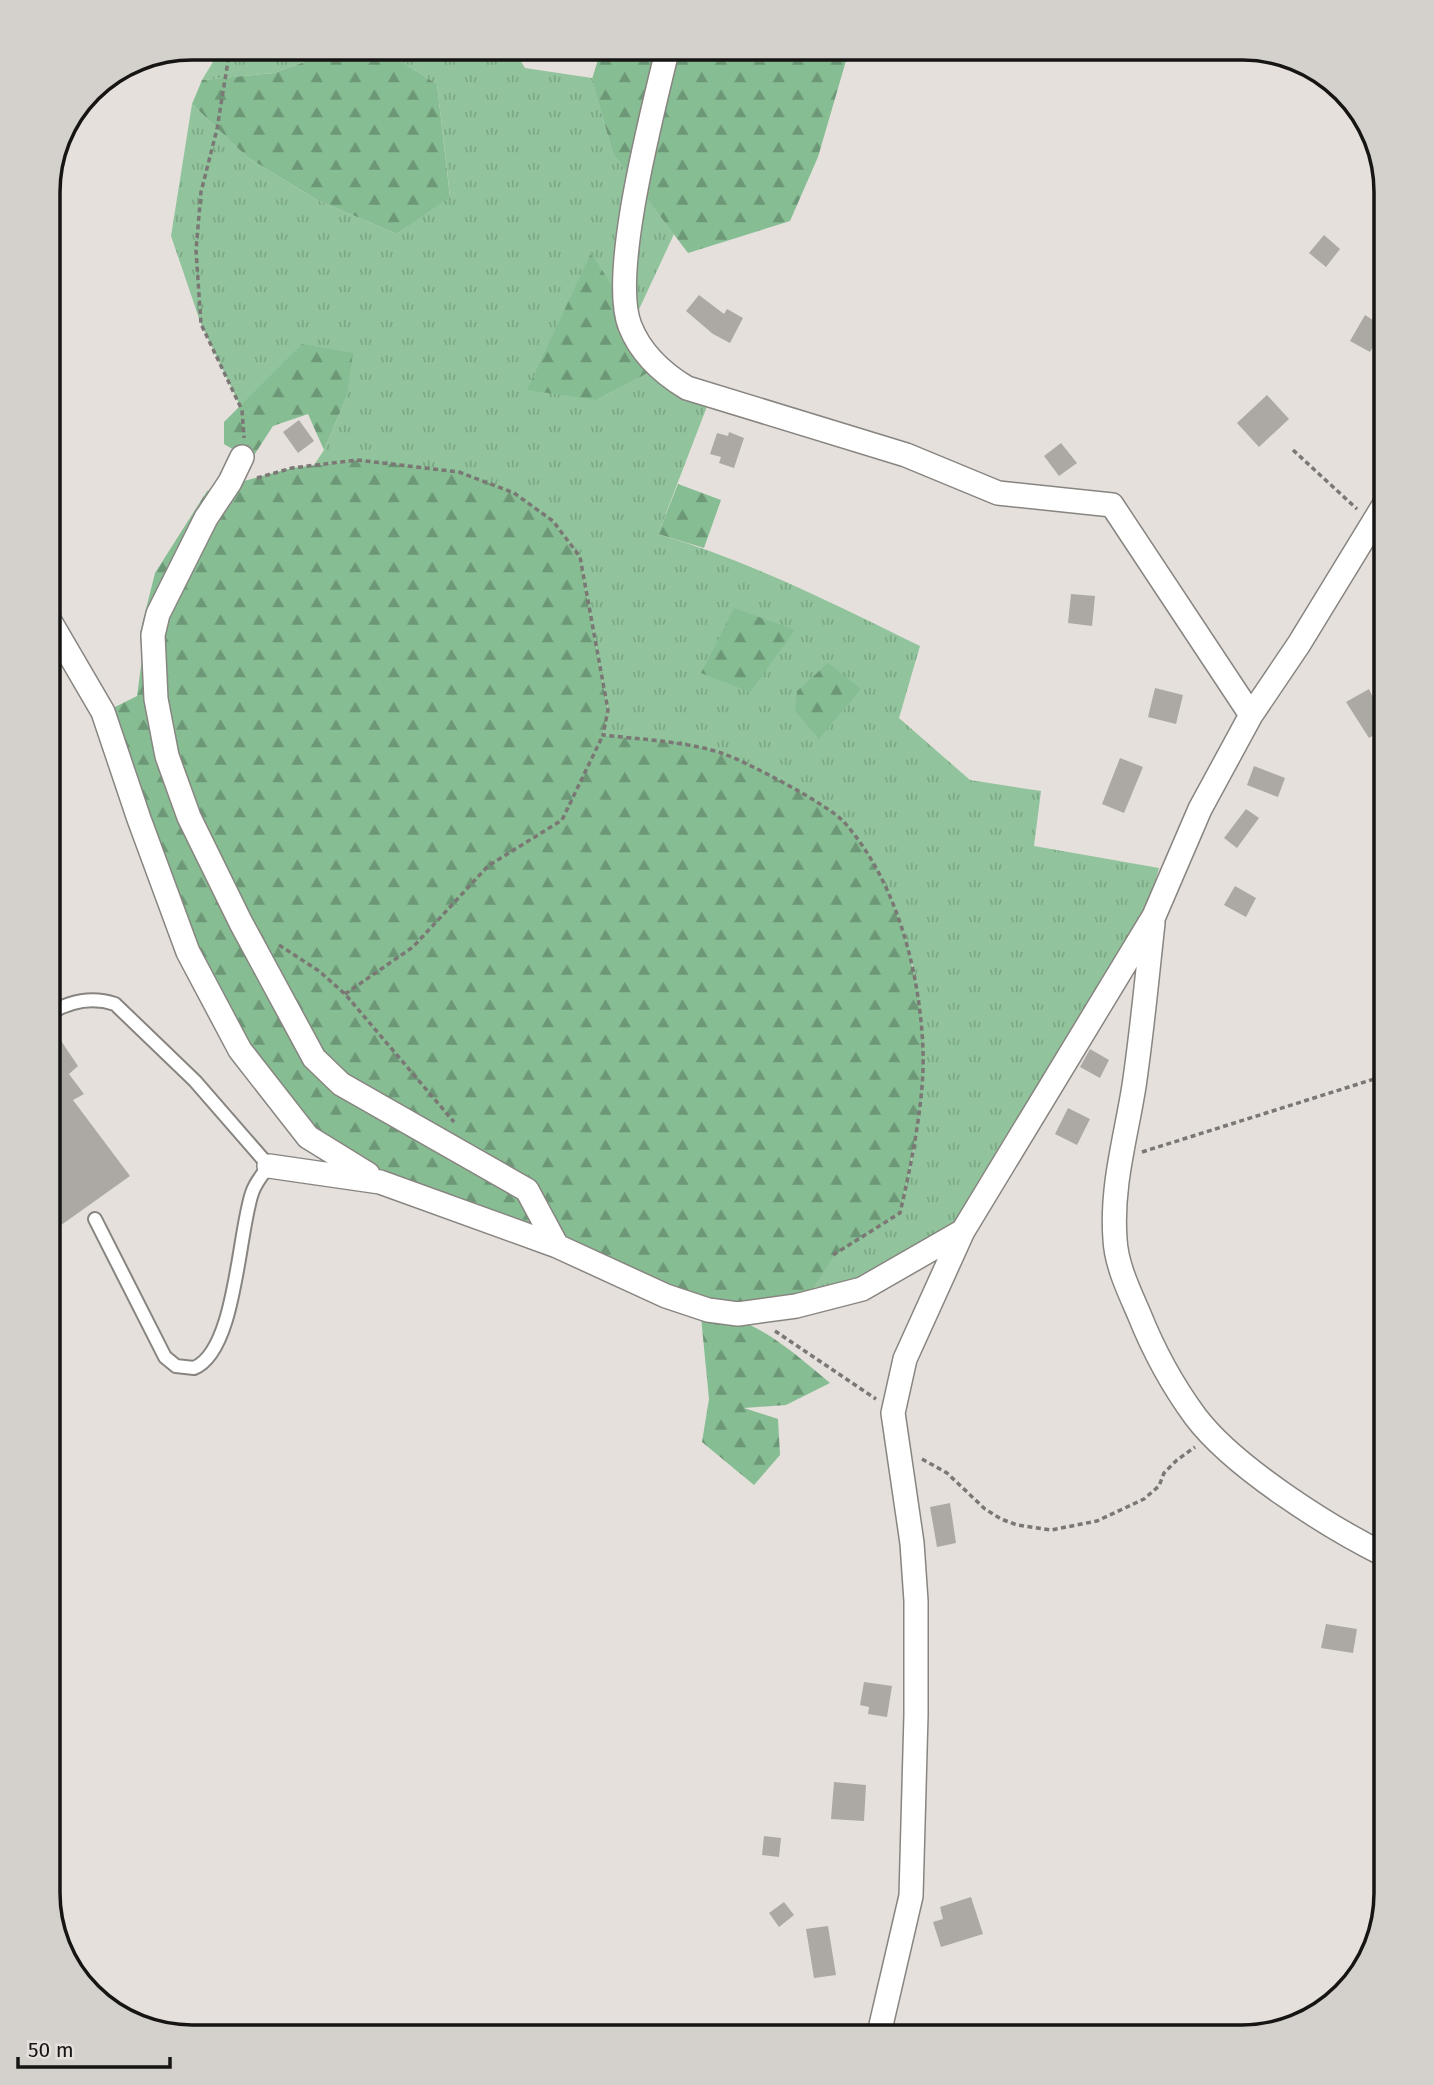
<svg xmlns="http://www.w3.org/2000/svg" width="1434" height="2085" viewBox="0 0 1434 2085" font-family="'Fira Sans',sans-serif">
<defs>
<pattern id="grass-tufts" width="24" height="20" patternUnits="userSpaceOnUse" patternTransform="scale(1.75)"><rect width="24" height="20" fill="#91c49c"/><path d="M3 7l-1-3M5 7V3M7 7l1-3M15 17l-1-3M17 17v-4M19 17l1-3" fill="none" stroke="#7ca886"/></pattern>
<pattern id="forest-firs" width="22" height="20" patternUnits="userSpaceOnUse" patternTransform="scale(1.75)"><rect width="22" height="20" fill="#87bd93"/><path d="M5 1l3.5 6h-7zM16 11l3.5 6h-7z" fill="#6d9877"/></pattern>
</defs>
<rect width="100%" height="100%" fill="#e5e0dc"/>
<path fill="url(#grass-tufts)" d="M222,47H345L274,73L202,80Z
M378,47H512L525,68L592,78L613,154L674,234L597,400L657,368L711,396L658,534C749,561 835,604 920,646L899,718L970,780L1041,791L1034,846L1159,868L1148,909L960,1220L878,1279L811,1294L833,1255L900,1213L913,1155L923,1051L912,961L723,753L603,735L608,709L581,565L357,460L314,465L324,450L347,396L242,410L201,324L171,236L192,104L247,157L317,200L397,234L450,196L437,84Z"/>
<path fill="url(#forest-firs)" d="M345,47H378L437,84L450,197L397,234L317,200L247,157L192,104L202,80L274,73Z
M602,47H850L818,157L790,221L688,253L613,154L592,79Z
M591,253L663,365L597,400L527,390Z
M302,344L353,353L347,396L324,450L308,414L273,426L251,460L224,444V422Z
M357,460L459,472L514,493L553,521L581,565L608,710L603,735C636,739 695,743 724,754C747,762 829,805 844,822C896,882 920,972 923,1050C925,1098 911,1166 900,1213L834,1255L804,1305L739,1302L685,1295L410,1188L310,1138L190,952L105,712L137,696L142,659L140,633L155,573L207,491L292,468Z
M678,484L721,500L704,548L658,534Z
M734,608L795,630L750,692L701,673Z
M828,663L861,689L819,739L795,711L797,691Z
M700,1307C761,1323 783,1344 830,1383L786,1405L744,1408L778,1419L780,1455L754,1485L702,1442L709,1399Z"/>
<path fill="#aca8a4" d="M1324,235L1340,249L1326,267L1309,253Z
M699,295L724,314L727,309L743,318L730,343L713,334L686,311Z
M1365,315L1384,327L1370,352L1350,341Z
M1267,395L1289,419L1259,447L1237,423Z
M299,420L314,441L298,453L283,432Z
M729,432L744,438L734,468L719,463L721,457L710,454L717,433L728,436Z
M1061,443L1077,463L1059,476L1044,456Z
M1071,594L1095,596L1092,626L1068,623Z
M1155,688L1183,695L1176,724L1148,717Z
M1369,689L1387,727L1369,738L1346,702Z
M1120,758L1143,767L1124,813L1102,804Z
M1254,766L1285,778L1278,797L1247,785Z
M1246,809L1259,818L1237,848L1224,838Z
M1235,886L1256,898L1246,917L1224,905Z
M49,1023L78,1066L69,1074L84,1094L73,1100L130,1176L57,1228L47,1214Z
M1090,1049L1109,1060L1100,1078L1080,1067Z
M1068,1108L1090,1119L1077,1145L1055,1134Z
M950,1503L956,1543L937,1547L930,1507Z
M1326,1624L1357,1629L1353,1653L1321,1648Z
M864,1682L892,1686L887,1717L868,1714L869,1707L860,1705Z
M834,1782L866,1785L864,1821L831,1819Z
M764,1836L781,1838L779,1857L762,1855Z
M971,1897L983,1934L941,1947L933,1922L943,1919L940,1907Z
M784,1902L794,1915L779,1927L769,1913Z
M828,1926L836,1975L814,1978L806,1929Z"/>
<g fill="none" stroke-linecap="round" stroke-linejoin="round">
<g stroke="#888581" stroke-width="16">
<path id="service" d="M47,1015C69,1001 91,996 115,1004L195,1081L269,1166C262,1175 255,1183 252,1193C238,1234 236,1351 194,1368L176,1366L165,1357L95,1219"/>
</g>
<g stroke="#888581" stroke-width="26">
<path id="minor" d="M668,47C654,107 609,274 630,326C641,354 662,373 687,388L906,455L998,493L1112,505L1251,715
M242,457L230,482L206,518L158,614L153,635L156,699L167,756L189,817L241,923L314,1058L341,1084L527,1190L557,1246
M47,616L103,712L139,819L188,952L240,1050L308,1137L368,1174
M1153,923C1147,977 1142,1032 1134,1086C1126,1137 1111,1186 1115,1239C1116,1264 1129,1291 1139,1314C1153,1349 1173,1386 1195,1416C1233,1467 1330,1528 1387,1556
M269,1166L380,1182L557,1246L666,1296L708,1310L738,1314L796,1306L862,1289L963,1231L1154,916L1200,809L1251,715L1299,644L1387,500
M878,2038L911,1896L916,1715V1601L912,1543L893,1413L905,1359L963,1231"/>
</g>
<path stroke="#7a7774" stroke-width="3.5" stroke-dasharray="5 3.5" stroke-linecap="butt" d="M230,49L217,129L201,192L196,250L201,324L242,410L244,438
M1293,450L1357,509
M257,478L292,468L357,460L459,472L514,493L553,521L580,557L608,710L603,735C638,739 692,742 724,754C747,762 829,805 844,822C897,882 920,972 923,1050C925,1098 911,1166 900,1213L833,1255
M279,945L319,971L345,994L454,1122
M345,994L413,947L488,866L562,820L603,735
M1142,1152L1387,1075
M775,1331L876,1399
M922,1459L947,1473L985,1509L1001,1519L1017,1525L1051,1530L1097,1521L1144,1499L1159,1486L1164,1473L1177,1460L1195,1447
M1387,1745L1380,1722L1387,1704"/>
<use href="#service" stroke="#fff" stroke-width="12"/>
<use href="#minor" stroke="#fff" stroke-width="23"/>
</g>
<path d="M0 0H1434V2085H0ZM192 60H1242A132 132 0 0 1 1374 192V1893A132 132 0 0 1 1242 2025H192A132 132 0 0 1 60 1893V192A132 132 0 0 1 192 60Z" fill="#d4d0cc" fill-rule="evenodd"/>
<path fill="none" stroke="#161513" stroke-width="3.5" d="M192 60H1242A132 132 0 0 1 1374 192V1893A132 132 0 0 1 1242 2025H192A132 132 0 0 1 60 1893V192A132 132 0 0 1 192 60Z"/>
<path d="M18 2057v10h152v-10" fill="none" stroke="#161513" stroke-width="3.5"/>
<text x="28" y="2057" font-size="21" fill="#161513" stroke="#e5e0dc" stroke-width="5" paint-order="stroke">50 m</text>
</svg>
